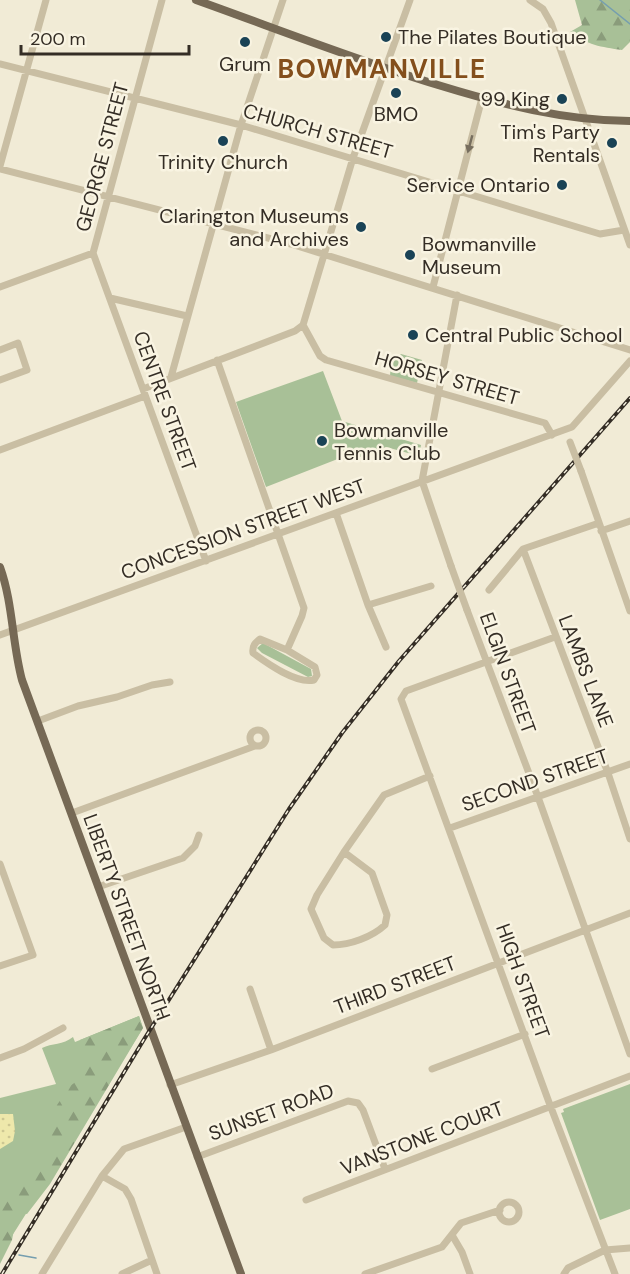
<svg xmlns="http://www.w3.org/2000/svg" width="630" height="1274" viewBox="0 0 630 1274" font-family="'DM Sans',sans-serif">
<defs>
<pattern id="forest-firs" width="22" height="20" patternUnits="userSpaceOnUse" patternTransform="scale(1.5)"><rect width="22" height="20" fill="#a8c097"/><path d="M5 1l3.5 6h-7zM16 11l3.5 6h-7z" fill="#8a9c7b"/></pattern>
<pattern id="sand-dots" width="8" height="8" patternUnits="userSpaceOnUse" patternTransform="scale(1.5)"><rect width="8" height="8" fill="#eee8ab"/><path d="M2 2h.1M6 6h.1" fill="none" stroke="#cdc793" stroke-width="1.8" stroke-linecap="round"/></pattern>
</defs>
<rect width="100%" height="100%" fill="#f1ebd6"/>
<path fill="#a8c097" d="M401,354L422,360L417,383L390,376L391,363Z
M323,371L342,421L421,445L419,456L386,447L355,459L353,453L266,487L236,402Z
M263,643L311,669L312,676L308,677L262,653L257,648Z
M139,1016L143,1028L0,1255V1098L56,1084L42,1048C52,1043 63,1045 73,1037L75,1042Z
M630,1084V1209L600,1220L561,1113L564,1112L563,1109Z"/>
<path fill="url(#forest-firs)" d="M575,0H630V42L622,50C601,47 587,45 570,32L582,25Z
M139,1016L143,1028L50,1184L27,1214L21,1213L16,1219L12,1240L0,1264V1188L27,1181L46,1153L57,1105L70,1086L84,1076L87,1071V1060L80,1040Z"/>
<path fill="url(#sand-dots)" d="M0,1114H13L15,1131L13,1141L0,1149Z"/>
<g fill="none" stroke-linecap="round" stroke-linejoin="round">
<path stroke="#759eaf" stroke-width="1.5" d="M600,0L630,24
M19,1255L36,1258"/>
<path stroke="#c9bea3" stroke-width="7" d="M530,0L543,9L551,23L630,245
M0,64L241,125L600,234L624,230
M0,166L46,0
M0,169L291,244L630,350
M93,253L206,561
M93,253L162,0
M0,287L93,253
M433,287L482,98
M110,298L187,316
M303,325L353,158L410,0
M303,325L320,356L326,360L545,423L552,435
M0,350L18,343L27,370L0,380
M217,360L304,608L302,616L287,650
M171,377L241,125L283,0
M143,389L295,331L303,325
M0,450L145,396
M581,471L630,611
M336,513L368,605L386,647
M601,531L630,521
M523,549L608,773L630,839
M451,566L422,481L457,295
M489,590L523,549L599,523
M368,605L431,586
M467,610L538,797L630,1054
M0,635L572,427L630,361
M555,637L406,691L401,699L550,1105L615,1274
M260,639L287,650L315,667L317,675L314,680C296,684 268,664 253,653C252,646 255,643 260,639Z
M38,721L78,706L117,697L152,685L170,682
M250 738a8 8 0 1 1 16 0a8 8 0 1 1-16 0Z
M72,813L255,746
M450,828L630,764
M344,852L372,873L387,915L385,925C372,937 350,945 333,945L324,938L311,909L317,895L344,852L384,795L430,776
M0,864L33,955L0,966
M98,887L183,858L195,846L199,835
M250,989L271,1050
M0,1058L24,1049L63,1028
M432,1069L525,1034
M170,1085L271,1050L630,913
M197,1157L348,1101L358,1103L363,1110L385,1169
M102,1176L125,1189L131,1199L157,1274
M306,1200L630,1076
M499 1212a10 10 0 1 1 20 0a10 10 0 1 1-20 0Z
M452,1235L462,1252L470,1274
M42,1274L102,1176L124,1149L186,1127
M122,1274L152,1260
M365,1274L442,1247L461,1223L500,1210
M564,1274L568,1268L605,1250L630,1248"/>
<path stroke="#766955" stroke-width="8" d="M196,0C277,29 356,60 438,85C500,104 565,121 630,121
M0,567C13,603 12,643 22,680L241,1274"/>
<g stroke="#342d25" stroke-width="4">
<path id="rail" d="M2,1274L143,1041L289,809L342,733L399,661L630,398"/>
</g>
<use href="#rail" stroke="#f9f4e2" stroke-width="1.5" stroke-dasharray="4.5" stroke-linecap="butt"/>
<path stroke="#c9bea3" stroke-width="7" d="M570,442L581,471
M451,566L467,610"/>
</g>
<defs><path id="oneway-solid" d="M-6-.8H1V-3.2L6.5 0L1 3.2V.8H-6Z" transform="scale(1.5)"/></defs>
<use fill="#776e5e" href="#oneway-solid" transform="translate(470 144) rotate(105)"/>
<g fill="#1a4356" stroke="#f9f4e2" stroke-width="2">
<circle cx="386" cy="37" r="6"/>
<circle cx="245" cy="42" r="6"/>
<circle cx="396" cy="93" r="6"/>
<circle cx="562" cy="99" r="6"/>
<circle cx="223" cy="141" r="6"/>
<circle cx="612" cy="143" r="6"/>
<circle cx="562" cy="185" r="6"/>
<circle cx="361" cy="227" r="6"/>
<circle cx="410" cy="255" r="6"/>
<circle cx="413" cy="335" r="6"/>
<circle cx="322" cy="441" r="6"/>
</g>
<g text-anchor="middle" stroke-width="5" stroke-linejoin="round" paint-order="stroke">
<g font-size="20" fill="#342d25" stroke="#f9f4e2" text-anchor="start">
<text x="398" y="44">The Pilates Boutique</text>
<text x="245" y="71" text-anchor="middle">Grum</text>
<text x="550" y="106" text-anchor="end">99 King</text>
<text x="396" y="121" text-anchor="middle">BMO</text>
<text x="600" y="139" text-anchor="end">Tim's Party<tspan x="600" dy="23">Rentals</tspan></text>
<text x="223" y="169" text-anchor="middle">Trinity Church</text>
<text x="550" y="192" text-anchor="end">Service Ontario</text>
<text x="349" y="223" text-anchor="end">Clarington Museums<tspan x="349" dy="23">and Archives</tspan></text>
<text x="422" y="251">Bowmanville<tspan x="422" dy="23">Museum</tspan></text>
<text x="425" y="342">Central Public School</text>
<text x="334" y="437">Bowmanville<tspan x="334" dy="23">Tennis Club</tspan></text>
</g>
<g font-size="20" fill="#342d25" stroke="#f9f4e2">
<text transform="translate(318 131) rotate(16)" y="7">CHURCH STREET</text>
<text transform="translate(102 157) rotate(-75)" y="7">GEORGE STREET</text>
<text transform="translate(447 378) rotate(16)" y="7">HORSEY STREET</text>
<text transform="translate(165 401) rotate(70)" y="7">CENTRE STREET</text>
<text transform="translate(243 529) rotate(-20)" y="7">CONCESSION STREET WEST</text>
<text transform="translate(586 671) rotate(69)" y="7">LAMBS LANE</text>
<text transform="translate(508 673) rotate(70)" y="7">ELGIN STREET</text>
<text transform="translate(535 780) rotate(-19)" y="7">SECOND STREET</text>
<text transform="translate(127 917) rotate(70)" y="7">LIBERTY STREET NORTH</text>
<text transform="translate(523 981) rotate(70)" y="7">HIGH STREET</text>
<text transform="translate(395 985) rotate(-21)" y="7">THIRD STREET</text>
<text transform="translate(271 1112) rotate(-20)" y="7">SUNSET ROAD</text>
<text transform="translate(422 1138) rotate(-21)" y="7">VANSTONE COURT</text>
</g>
<g font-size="26" font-weight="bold" letter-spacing="1.5" fill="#844f1c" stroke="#f9f4e2">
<text x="382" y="78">BOWMANVILLE</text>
</g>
</g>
<path d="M21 45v9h168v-9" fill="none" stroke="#342d25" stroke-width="3"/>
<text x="30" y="45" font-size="18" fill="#342d25" stroke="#f9f4e2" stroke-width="4.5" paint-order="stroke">200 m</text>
</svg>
